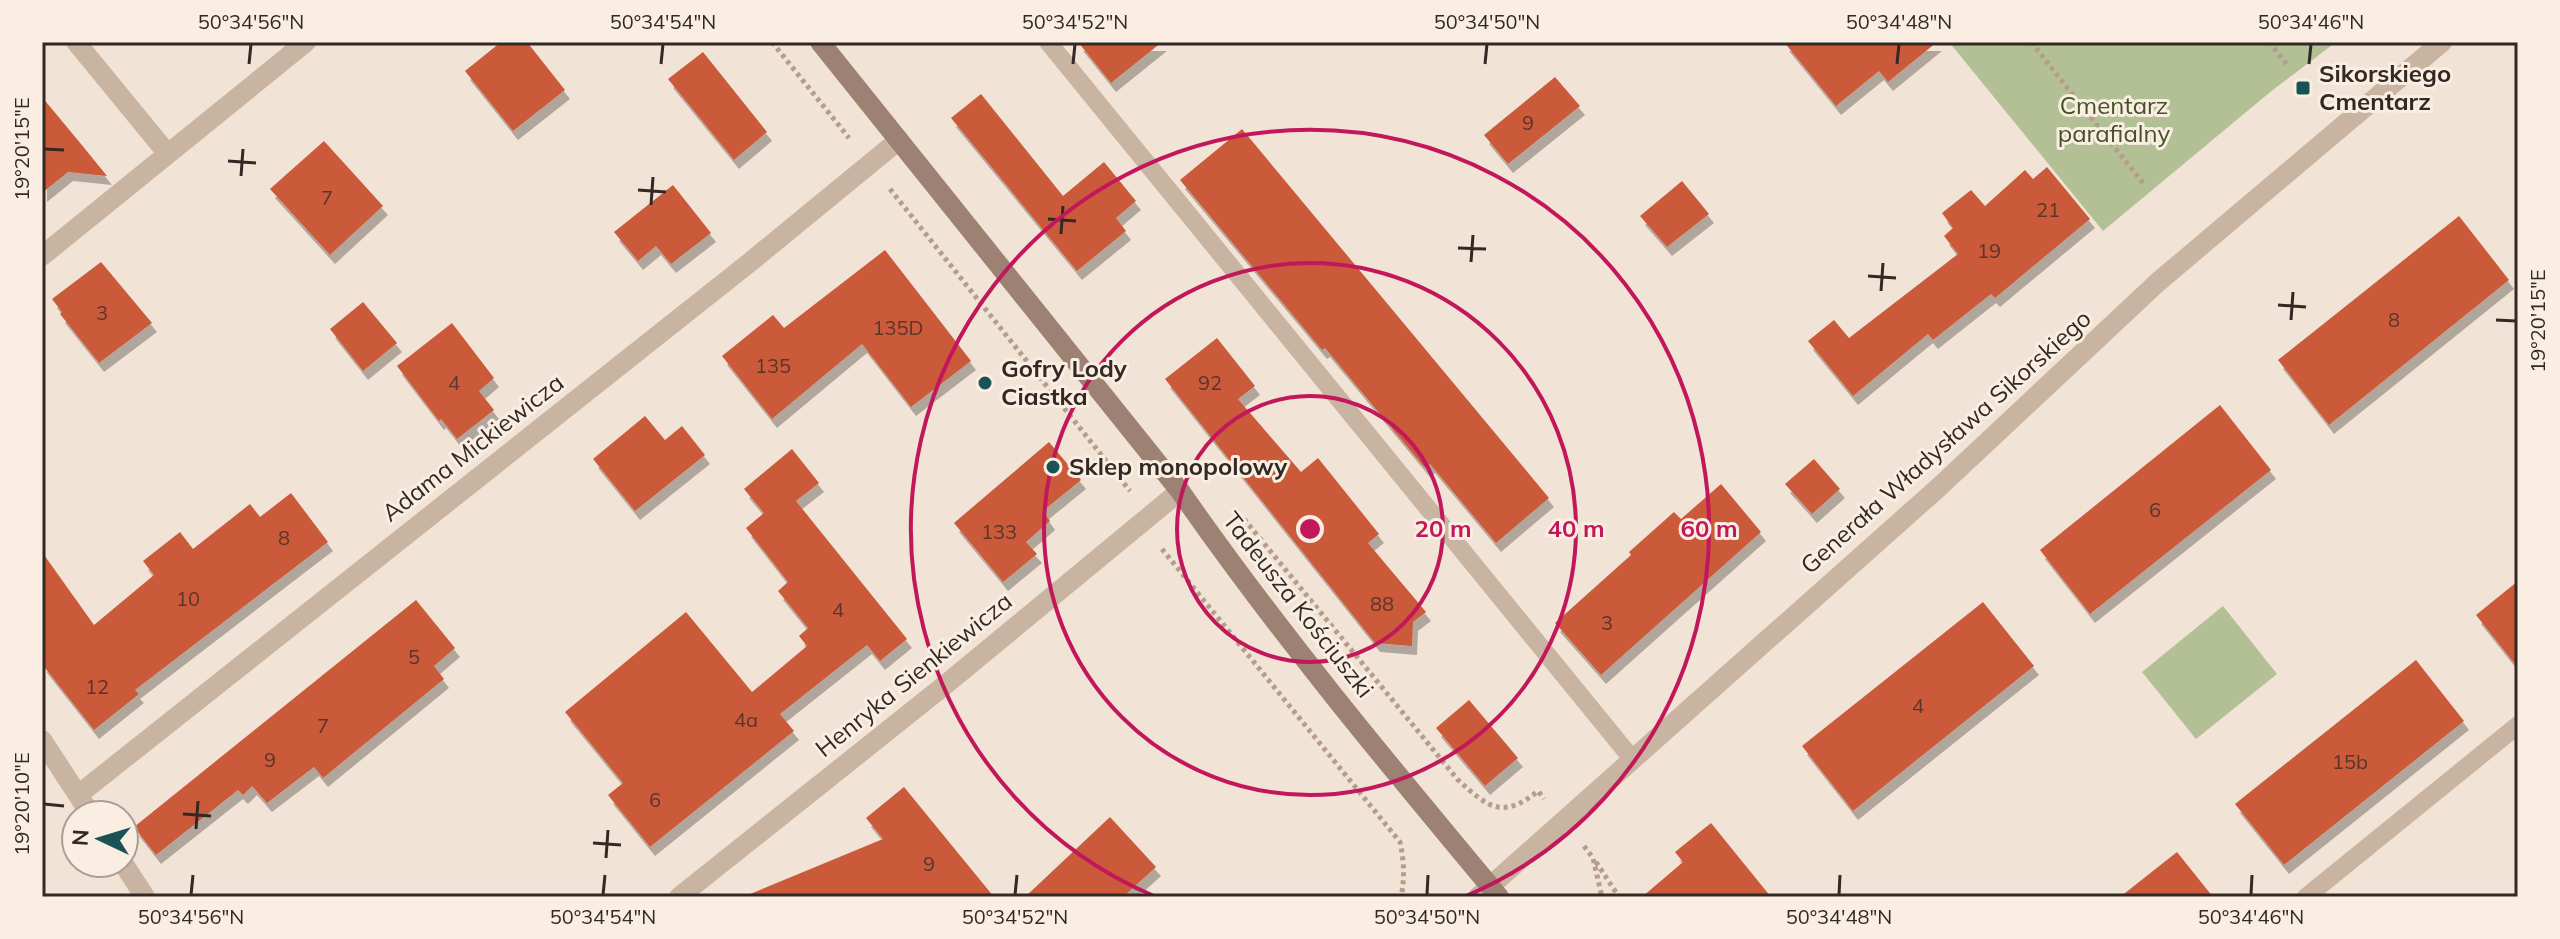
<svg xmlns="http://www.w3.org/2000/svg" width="2560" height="939" viewBox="0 0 2560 939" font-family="Mulish,sans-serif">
<defs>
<filter id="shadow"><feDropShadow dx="5" dy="9" stdDeviation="0" flood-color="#0004"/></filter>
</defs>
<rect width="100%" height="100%" fill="#f1e3d5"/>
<path fill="#b3c095" d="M1949,42H2336L2269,93L2103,231Z
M2223,606L2277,674L2196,739L2142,672Z"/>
<path fill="#cb5a3a" filter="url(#shadow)" d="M501,42H527L565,90L513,131L465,71Z
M1078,42H1162L1111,83Z
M1784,42H1937L1888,82L1879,71L1836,106Z
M703,52L767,132L734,160L668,79Z
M1555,77L1580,106L1508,164L1484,135Z
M981,94L1063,196L1104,162L1136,201L1116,218L1126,231L1077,271L951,118Z
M42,97L81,144L107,176L68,172L42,193Z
M1242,129L1549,498L1496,543L1430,464L1425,468L1325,348L1322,350L1180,180Z
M324,141L383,206L330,255L270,189Z
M2047,167L2090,219L1995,298L1991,294L1933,340L1928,334L1853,396L1808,341L1834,320L1849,338L1958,254L1944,236L1953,228L1942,213L1971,190L1985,206L2025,170L2033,179Z
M1682,181L1709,214L1667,247L1640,216Z
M673,185L711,233L671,264L656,246L638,261L614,232Z
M2459,216L2509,280L2329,425L2278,360Z
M885,250L971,361L911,407L862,344L772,419L722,356L773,315L784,328Z
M101,262L152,323L99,363L60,314L62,312L52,299Z
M363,302L397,343L363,371L330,329Z
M452,323L494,378L479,391L494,410L457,439L441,419L439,421L397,366Z
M1217,338L1255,386L1238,399L1301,472L1318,458L1379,534L1368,543L1426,612L1413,622L1412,646L1375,643L1165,379Z
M2220,405L2271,470L2090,614L2040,550Z
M645,416L665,440L682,426L705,455L635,511L593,459Z
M1049,442L1081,480L1043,511L1050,521L1026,542L1037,554L1003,582L954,523Z
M792,449L819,483L796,501L907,639L880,661L867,645L780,714L794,731L650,847L608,795L623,783L565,712L686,612L752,692L807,646L799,636L808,628L778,591L788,582L746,528L764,513L744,489Z
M1814,459L1840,489L1812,514L1785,484Z
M1721,484L1761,532L1601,675L1555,623L1631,555L1629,552L1674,512L1681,519Z
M291,493L328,542L135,690L139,694L94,730L42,664V552L94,625L154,575L143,561L180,532L193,549L250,504L260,517Z
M2518,581V668L2476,615Z
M416,600L455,648L434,666L444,679L323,778L314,767L267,803L252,786L243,795L238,790L156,855L134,827Z
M1983,602L2034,666L1853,811L1802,746Z
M2416,660L2464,721L2284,865L2235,804Z
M1469,700L1518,758L1485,786L1436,728Z
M904,787L994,897H743L883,839L866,818Z
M1110,817L1156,867L1123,897H1025Z
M1711,823L1771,897H1642L1683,862L1675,852Z
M2177,852L2213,897H2120Z"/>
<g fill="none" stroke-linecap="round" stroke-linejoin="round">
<path stroke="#b59c8b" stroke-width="5" stroke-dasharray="4 4" stroke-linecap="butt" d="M772,42L849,138
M2031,42L2143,183
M2269,42L2289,67
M890,189L1130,491
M1244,519L1458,780C1488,807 1502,820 1538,791L1544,799
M1162,549L1400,842C1404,861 1405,878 1401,897
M1584,846L1593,858L1602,897
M1596,862L1619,897"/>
<path stroke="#c9b3a1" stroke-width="18" d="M1048,42L1633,760
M2306,897L2518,725"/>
<path stroke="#c9b3a1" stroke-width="20" d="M76,42L167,153
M42,256L306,42
M42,740L91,815
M78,795L749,263L899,140
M123,863L145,897
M679,897L945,685L1180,491
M1478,897L1938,488L2158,282L2442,42"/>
<path stroke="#9d8173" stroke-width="20" d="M820,42L1180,491C1278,632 1389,765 1499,897"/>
</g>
<path fill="none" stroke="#332924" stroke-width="3" d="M249,64L251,44M661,64L663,44M1073,64L1075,44M1485,64L1487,44M1897,64L1899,44M2309,64L2311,44M44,149L64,150M228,161L256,163M241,176L243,149M638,190L666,192M651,205L653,177M1048,219L1076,221M1061,234L1063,206M1458,248L1486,249M1471,262L1473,235M1868,276L1896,278M1881,291L1883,263M2278,305L2306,307M2291,320L2293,292M2496,320L2516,321M44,804L64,806M183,814L211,816M196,829L198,801M593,843L621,845M606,858L608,830M191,895L193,875M603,895L605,875M1015,895L1017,875M1427,895L1428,875M1839,895L1840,875M2251,895L2252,875"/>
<g fill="none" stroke="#c2185b" stroke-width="4">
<circle cx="1310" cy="529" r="133"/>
<circle cx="1310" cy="529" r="266"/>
<path d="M1154 896A399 399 0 1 1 1466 896"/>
</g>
<g fill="#195356" stroke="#f9eee1" stroke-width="3">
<rect x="2295" y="80" width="16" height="16" rx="4"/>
<circle cx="985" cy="383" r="8"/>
<circle cx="1053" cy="467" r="8"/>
</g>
<g text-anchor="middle" stroke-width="6" stroke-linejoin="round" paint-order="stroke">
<g font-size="20" fill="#59352a">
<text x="1528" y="130">9</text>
<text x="327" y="205">7</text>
<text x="2048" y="217">21</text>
<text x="1989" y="258">19</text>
<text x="102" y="320">3</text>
<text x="2394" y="327">8</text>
<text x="898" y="335">135D</text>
<text x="773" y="373">135</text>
<text x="454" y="390">4</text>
<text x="1210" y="390">92</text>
<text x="2155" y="517">6</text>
<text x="999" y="539">133</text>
<text x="284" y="545">8</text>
<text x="188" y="606">10</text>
<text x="1382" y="611">88</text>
<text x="838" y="617">4</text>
<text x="1607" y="630">3</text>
<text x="414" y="664">5</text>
<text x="97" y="694">12</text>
<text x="1918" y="713">4</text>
<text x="746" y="727">4a</text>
<text x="323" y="733">7</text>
<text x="270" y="767">9</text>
<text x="2350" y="769">15b</text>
<text x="655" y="807">6</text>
<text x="929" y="871">9</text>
</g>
<g font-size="24" font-weight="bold" fill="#332924" stroke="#f9eee1" text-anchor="start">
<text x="2319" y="82">Sikorskiego<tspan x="2319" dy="28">Cmentarz</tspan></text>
<text x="1001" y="377">Gofry Lody<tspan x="1001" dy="28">Ciastka</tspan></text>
<text x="1069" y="475">Sklep monopolowy</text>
</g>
<g font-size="24" fill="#435227" stroke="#f9eee1">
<text x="2114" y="114">Cmentarz<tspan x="2114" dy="28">parafialny</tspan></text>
</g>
<g font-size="24" fill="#332924" stroke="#f9eee1">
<text transform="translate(1946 442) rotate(-42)" y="8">Generała Władysława Sikorskiego</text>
<text transform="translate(473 448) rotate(-38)" y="8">Adama Mickiewicza</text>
<text transform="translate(1298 605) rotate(52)" y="8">Tadeusza Kościuszki</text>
<text transform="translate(914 675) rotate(-39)" y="8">Henryka Sienkiewicza</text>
</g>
</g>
<circle cx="1310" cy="529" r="12" fill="#c2185b" stroke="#f9eee1" stroke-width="4"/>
<g font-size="24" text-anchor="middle" font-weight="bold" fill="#c2185b" stroke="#f9eee1" stroke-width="6" stroke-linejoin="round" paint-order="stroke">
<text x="1443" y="537">20 m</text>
<text x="1576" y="537">40 m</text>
<text x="1709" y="537">60 m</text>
</g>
<rect width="2560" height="939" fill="none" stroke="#f9eee1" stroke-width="88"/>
<g transform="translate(100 839) rotate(274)"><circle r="38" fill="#f9eee1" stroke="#aa9f95" stroke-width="2"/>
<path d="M0-6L14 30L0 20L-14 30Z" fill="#195356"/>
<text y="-12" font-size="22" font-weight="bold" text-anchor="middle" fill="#332924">N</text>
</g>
<rect x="44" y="44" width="2472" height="851" fill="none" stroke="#332924" stroke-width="3"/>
<g font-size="20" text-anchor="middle" fill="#332924">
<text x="251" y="29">50°34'56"N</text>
<text x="663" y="29">50°34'54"N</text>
<text x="1075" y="29">50°34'52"N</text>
<text x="1487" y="29">50°34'50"N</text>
<text x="1899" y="29">50°34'48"N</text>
<text x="2311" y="29">50°34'46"N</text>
<text transform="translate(22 149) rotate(-90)" y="7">19°20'15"E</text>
<text transform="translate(2538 321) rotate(-90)" y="7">19°20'15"E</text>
<text transform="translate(22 804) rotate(-90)" y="7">19°20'10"E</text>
<text x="191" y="924">50°34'56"N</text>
<text x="603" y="924">50°34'54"N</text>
<text x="1015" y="924">50°34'52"N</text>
<text x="1427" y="924">50°34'50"N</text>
<text x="1839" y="924">50°34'48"N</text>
<text x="2251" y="924">50°34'46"N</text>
</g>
</svg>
